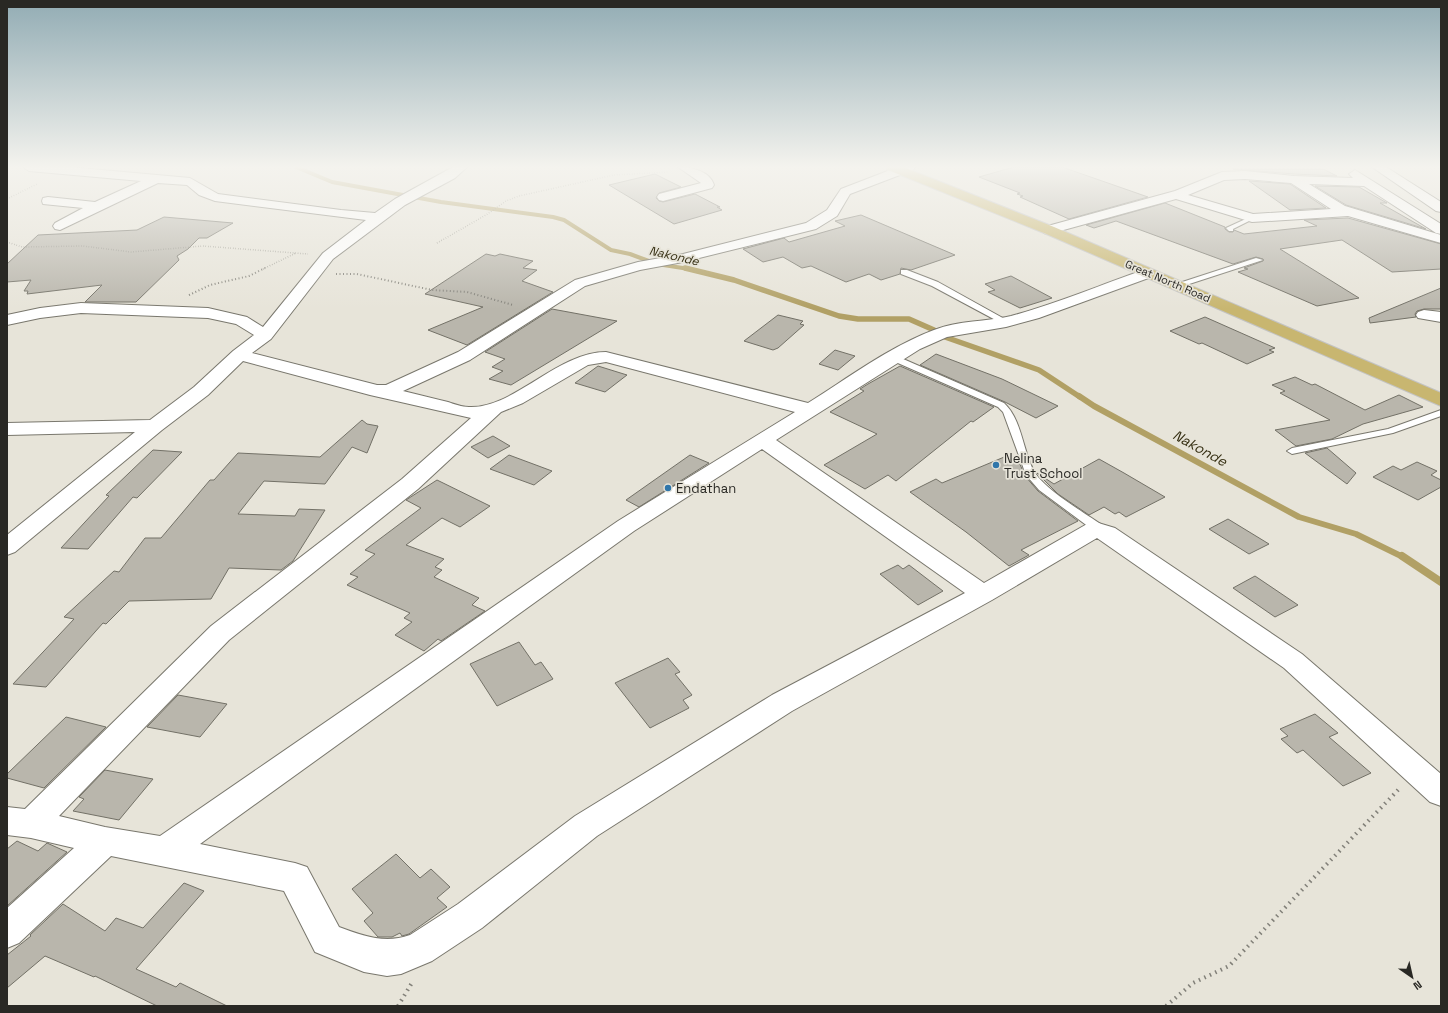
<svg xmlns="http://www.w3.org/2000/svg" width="1448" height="1013" viewBox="0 0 1448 1013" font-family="'Space Grotesk',sans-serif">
<rect width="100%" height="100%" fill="#e7e4d9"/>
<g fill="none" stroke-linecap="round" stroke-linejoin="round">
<path stroke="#b1a065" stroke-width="4" d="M296,167L332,182L441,202L553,217L564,220L611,250L630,254L657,264L689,269"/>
<path stroke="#b1a065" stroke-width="5.5" d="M685,268L734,280L839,316L858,319H909L934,330
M945,337L1039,370L1080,397"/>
<path stroke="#b1a065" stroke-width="6" d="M1079,396L1094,406L1299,517L1356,534L1403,557"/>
<path stroke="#b1a065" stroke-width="8" d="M1402,556L1441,582"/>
</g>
<path fill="#b9b6ac" stroke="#737167" d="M1014,167H1062L1148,197L1069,219L1020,197L1023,196L1017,194L1020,193L979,177Z
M1233,169H1323L1337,176L1294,174Z
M655,174L681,187L659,193L656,198L659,201L663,202L695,194L720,207H717L722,210L674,224L609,185Z
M1249,181L1290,184L1326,208L1290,210Z
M1315,186L1359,187L1387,203H1380L1426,229L1346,205Z
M1165,203L1225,227V229L1229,232H1233L1234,230L1244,234L1317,226L1304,220L1348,218L1441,244V269L1392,272L1342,240L1280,249L1359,298L1317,306L1238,272L1248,269L1244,268L1263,261V259L1256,257L1233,264L1116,221L1094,228L1086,225Z
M861,215L955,255L911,270L901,268L900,274L881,280L869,274L846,282L811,266L802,268L783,257L763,262L743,249L784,238L789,242L845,226L835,221Z
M164,217L233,223L207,238H199L188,249L177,256L179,260L136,302H85L102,285L27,294L28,291H24L31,280L7,282V264L38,235L137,230Z
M486,254L495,256L500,254L533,261L523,268L537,270L522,281L553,292L467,345L428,330L483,307L425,294Z
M1011,276L1052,298L1020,308L988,292L995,290L985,284Z
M1441,288V309H1424L1417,311L1415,314L1416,317L1370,323L1369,318Z
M552,309L617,321L511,385L489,379L503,371L492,367L505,359L485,352Z
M778,315L803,321L800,324L804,325L778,348L773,350L744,341Z
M1205,317L1275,348L1269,350L1274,352L1247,364L1202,343L1199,344L1170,331Z
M835,350L855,356L838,370L819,364Z
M936,354L1002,379L1058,406L1036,418L1005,402L920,365Z
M598,366L627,375L605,392L575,383Z
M900,366L994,407L973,422L971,421L896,481L888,475L865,489L824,465L877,434L830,412L864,391L860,389L868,384Z
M1295,377L1312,385L1315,384L1365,410L1399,395L1423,407L1363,424L1332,439L1296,446L1275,430L1330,420L1280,393L1285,391L1272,385Z
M362,420L367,424L378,426L367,453L352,447L325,484L264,481L238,514L295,516L299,509L325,510L293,561L281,570L229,568L211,599L129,601L106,624L103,623L46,687L13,684L74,619L64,617L114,571L119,572L145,538H161L210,480H214L238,453L320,457Z
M493,436L510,446L488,458L471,447Z
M1327,448L1356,473L1347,484L1305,453Z
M153,450L182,452L137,498L133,497L88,549L61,548L109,496L106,495Z
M509,455L552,471L534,485L490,469Z
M690,455L709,463L639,507L626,500Z
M1009,455L1019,462L1025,476L1038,491L1078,521L1021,550L1029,555L1009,566L966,532L910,492L936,479L942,483Z
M1099,459L1124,473L1165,497L1126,517L1119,512L1115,514L1104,507L1089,515L1058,494L1037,473L1054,484Z
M1417,462L1437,471L1431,475L1441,480V487L1418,500L1373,477L1393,466L1401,470Z
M437,480L490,506L460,527L442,518L406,545L444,559L435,567L442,570L434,577L479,598L472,605L485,611L441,641L438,639L424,651L395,635L412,622L404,618L410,613L347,585L358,577L350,574L375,554L365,550L421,508L406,500Z
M1228,519L1269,544L1249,554L1209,529Z
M898,565L903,569L909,565L943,591L918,605L880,574Z
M1255,576L1298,605L1275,617L1233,588Z
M519,642L535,665L541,662L553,679L497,706L470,664Z
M668,658L680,672L675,674L692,695L683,700L689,708L650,728L615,683Z
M178,695L227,704L200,737L147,727Z
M1315,714L1338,733L1329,737L1371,773L1343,786L1303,750L1297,753L1281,739L1288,736L1280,729Z
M66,717L106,727L44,788L7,778V774Z
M105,770L153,779L119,820L73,811L84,799L79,797Z
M17,841L38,851L47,843L67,852L7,906V849Z
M396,854L420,878L431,869L450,887L437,898L447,907L409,934L402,936L400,933L392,937H378L364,921L373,913L352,889Z
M184,883L204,891L136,969L176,987L180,983L227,1006H157L95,976L94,977L45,956L7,988V955L31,936L30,935L63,904L105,931L116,918L143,928Z"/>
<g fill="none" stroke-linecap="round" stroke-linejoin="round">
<g stroke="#79776d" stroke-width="2">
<path id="service" d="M1250,217L1255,218L1233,229V231H1229L1226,228Z
M1256,258L1263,260L1180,287L1173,285Z
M901,270H907L938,282L1010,322L1006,324H1003L932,286L901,274Z
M894,355L1004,403C1023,421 1022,451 1035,473C1048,492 1085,513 1105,527L1107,530L1105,533H1097L1039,490L1026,475L1003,412L998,407L891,360V356Z
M1441,410V416L1393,433L1292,454L1287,451L1292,448L1388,429Z"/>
</g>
<g stroke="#79776d" stroke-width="2">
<path id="minor" d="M23,167H69L190,178L218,194L341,210L375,213L395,199L453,167H467L455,178L405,205L333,259L271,339L252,353L377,385H386L458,352L575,280L638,262L683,254L806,223L827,210L841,189L898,167H915L913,170L850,194L837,216L816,229L683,262L640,270L585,286L470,360L403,391C418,395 433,398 448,402C454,404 462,407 469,407C514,409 557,352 606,352L808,403C848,378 889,347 934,330C959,320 986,322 1011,316C1056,304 1100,285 1144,270H1154L1156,273L1154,276L1039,318L1006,327L947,337L920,349L776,440L984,583L1087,524L1095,522L1115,528L1302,654L1441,774V806L1430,802L1284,668L1097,538L992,600L792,711L597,836L482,928L432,961L401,974L387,976L364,972L315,952L284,891L111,856L19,943L7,948V908L74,848L31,838L7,835V807L25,809L211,626L402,479L471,418L370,395L243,361L208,395L162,430L15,552L7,555V535L135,432L7,435V423L150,420L194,387L233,351L254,335L236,324L208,318L81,313L40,318L7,325V315L40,308L81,303L208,308L247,317L263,327L323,253L366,220L215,201L199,195L187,185L158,183L60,230L55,229L53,226L55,223L83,208L43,204L42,201L43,198L48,197L95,202L141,181L29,171ZM606,362L795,412L618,521L160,836L105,827L59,816L229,640L418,489L501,412L523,403L588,365ZM762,449L965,593L772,695L575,816L458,904L410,935C385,944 363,936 339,927L307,867L295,863L200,844L634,531Z
M678,167C691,167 710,171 714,185L712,188L663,201L659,200L657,197L659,194L701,183Z
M1372,167H1386L1441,202V212L1436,211Z
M1355,170L1441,224V234L1436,233L1364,186L1309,184L1345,206L1441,235V243L1348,216L1252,222L1176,199L1049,234L1044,233L1042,230L1044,227L1175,191L1222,172L1245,171L1294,176L1353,178L1349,174ZM1245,179L1291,183L1331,209L1253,214L1188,195L1224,180Z
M1424,310L1441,312V322L1418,318L1416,315L1418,312Z"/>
</g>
<g stroke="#c3c3c2" stroke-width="2">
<path id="trunk" d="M886,167H903L1054,227L1441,393V406L1044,233L888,170Z"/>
</g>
<path stroke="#828079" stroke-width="1.5" stroke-dasharray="0.5 2" stroke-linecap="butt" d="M7,199L37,184
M7,242L22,247L83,246L131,252L203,246L308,254
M437,243L486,215L506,201L519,196L614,175L669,172
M263,269L296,253"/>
<path stroke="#828079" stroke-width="2" stroke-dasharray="1 2.5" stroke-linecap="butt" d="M336,274H357L432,290L467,292L513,305
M189,295L210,285L249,276L265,268"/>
<path stroke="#828079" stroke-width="4" stroke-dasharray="1.5 4.5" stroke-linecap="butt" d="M398,1006L413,981
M1166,1006L1193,983L1229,966L1399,789"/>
<use href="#service" fill="#fff" fill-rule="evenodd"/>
<use href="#minor" fill="#fff" fill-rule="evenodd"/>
<use href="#trunk" fill="#c8b670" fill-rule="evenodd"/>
</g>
<linearGradient id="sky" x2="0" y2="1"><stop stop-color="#92acb4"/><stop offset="0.54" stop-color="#f4f3ee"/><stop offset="1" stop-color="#f4f3ee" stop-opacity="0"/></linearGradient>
<rect width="1448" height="309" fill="url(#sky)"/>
<g fill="#3076aa" stroke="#e7e4d9" stroke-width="1.5">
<circle cx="996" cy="465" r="4"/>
<circle cx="668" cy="488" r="4"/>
</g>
<g text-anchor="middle" stroke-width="3.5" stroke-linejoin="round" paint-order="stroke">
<g font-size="11" fill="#292824" stroke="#e7e4d9">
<text transform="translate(1168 281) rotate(23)" y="4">Great North Road</text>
</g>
<g font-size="12" font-style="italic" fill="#362f13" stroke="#e7e4d9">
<text transform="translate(674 256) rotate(13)" y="4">Nakonde</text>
</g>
<g font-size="13" fill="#292824" stroke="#e7e4d9" text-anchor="start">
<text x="1004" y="463">Nelina<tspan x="1004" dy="15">Trust School</tspan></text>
<text x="676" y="493">Endathan</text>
</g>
<g font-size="14" font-style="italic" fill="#362f13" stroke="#e7e4d9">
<text transform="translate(1200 448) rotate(29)" y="5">Nakonde</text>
</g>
</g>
<rect width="1448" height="1013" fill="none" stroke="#292824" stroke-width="16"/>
<g transform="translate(1412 977) rotate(146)" stroke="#e7e4d9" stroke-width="3" paint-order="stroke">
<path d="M0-3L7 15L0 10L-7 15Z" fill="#292824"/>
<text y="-6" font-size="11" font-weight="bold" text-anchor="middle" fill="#292824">N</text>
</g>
</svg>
